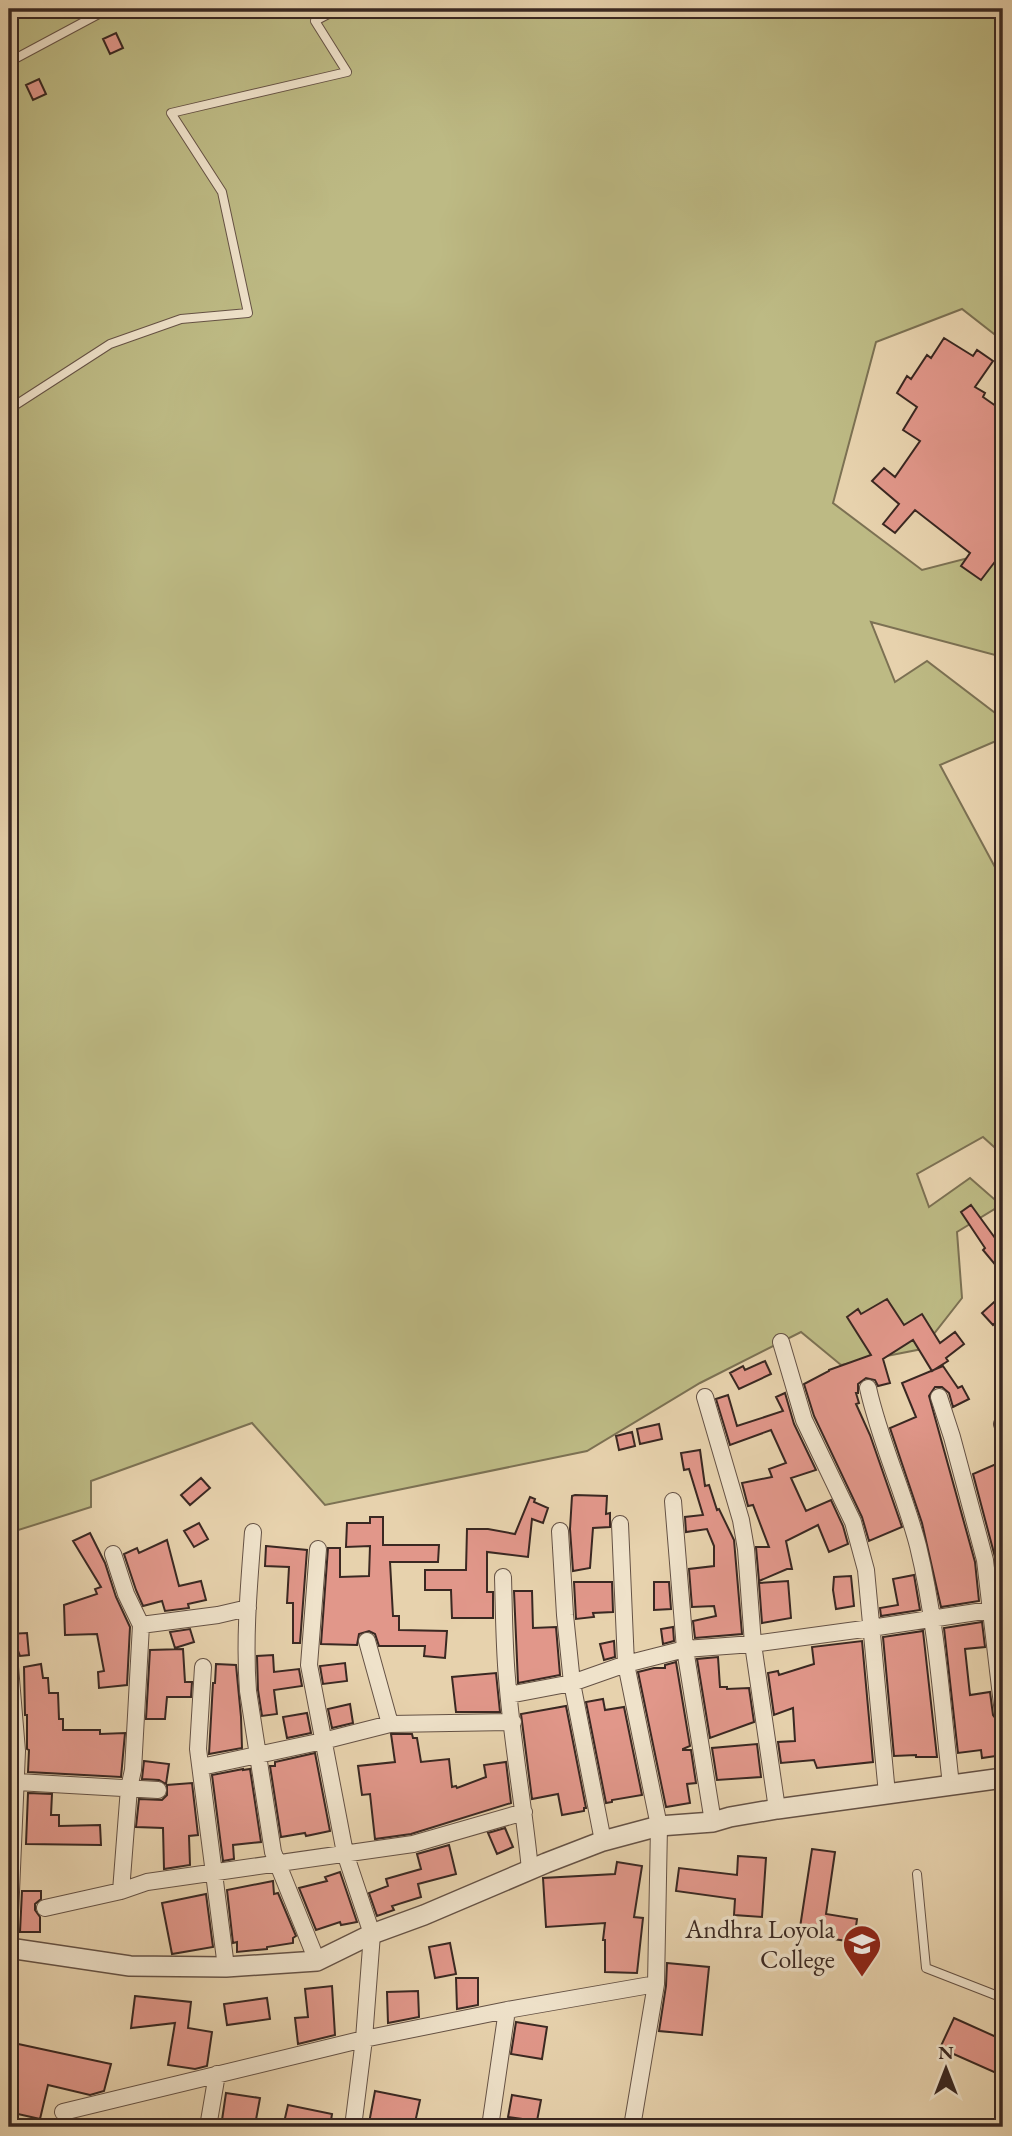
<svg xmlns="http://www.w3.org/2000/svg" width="1012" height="2136" viewBox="0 0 1012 2136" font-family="'EB Garamond',serif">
<rect width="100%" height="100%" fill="#e7d2ad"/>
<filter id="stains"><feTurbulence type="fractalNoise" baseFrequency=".00286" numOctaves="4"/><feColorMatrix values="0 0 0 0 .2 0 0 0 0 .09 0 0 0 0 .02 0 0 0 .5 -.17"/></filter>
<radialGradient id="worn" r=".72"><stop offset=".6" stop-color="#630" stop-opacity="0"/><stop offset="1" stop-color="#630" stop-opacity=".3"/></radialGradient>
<path fill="#bdba84" stroke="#7c7153" stroke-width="2" d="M9,9H1003V341L962,309L876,342L833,503L922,570L1003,549V652L995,655L871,622L895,682L927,661L1003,719V738L940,765L1003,882V1155L983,1137L917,1174L929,1207L970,1178L1001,1205L957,1232L962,1298L922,1349L841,1365L801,1332L700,1383L587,1451L325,1505L252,1423L91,1481V1507L9,1533Z"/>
<path fill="#e1978a" stroke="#3a2822" stroke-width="2" d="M116,33L123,48L110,54L103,39Z
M39,79L46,94L33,100L26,85Z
M944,338L973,356L977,350L993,361L975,387L985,393L983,397L1003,411V563L997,559L981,580L961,566L970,553L915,510L895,533L883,524L899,504L872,481L884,468L895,477L920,441L903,430L917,407L897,393L907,376L911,379L927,355L931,358Z
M971,1205L1003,1249V1274L983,1250L985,1248L961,1212Z
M1003,1294V1316L993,1325L982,1313Z
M887,1299L904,1325L922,1314L940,1343L955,1332L964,1344L946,1358L948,1361L932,1371L913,1340L883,1359L890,1383L878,1386L875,1380L866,1378L858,1384V1393H856L859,1403L856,1404L870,1435L902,1527L869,1541L862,1517L814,1416L804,1384L829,1371V1370L871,1355L847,1317L858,1309L861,1314Z
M765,1361L771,1374L739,1389L730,1373L743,1366L745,1370Z
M943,1366L958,1388L962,1386L969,1399L953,1407L949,1393L942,1387H935L929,1396L975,1562L979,1601L941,1607L922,1523L890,1428L916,1417L902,1383Z
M785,1393L794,1424L816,1470L791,1478L806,1511L831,1500L843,1526L848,1544L829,1552L818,1525L786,1541L792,1569H787L759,1581L756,1547H769L753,1505L748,1506L742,1483L772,1477L769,1469L786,1463L771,1430L730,1445L716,1399L728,1395L737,1426L783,1411L776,1397Z
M659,1424L662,1439L640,1444L637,1429Z
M632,1432L635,1446L619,1450L616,1436Z
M700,1450L705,1486L709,1485L717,1510L719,1509L734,1540L742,1634L695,1638L693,1621L716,1616L714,1606L692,1607L689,1569L714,1566V1546L707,1529L686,1532L685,1517L703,1515L689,1469L684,1470L681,1453Z
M1003,1461V1598H1000L995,1557L973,1474Z
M201,1478L210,1488L190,1505L181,1495Z
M575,1495L607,1496L606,1514L610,1513V1527L593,1528L590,1568L573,1571L570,1529L572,1496Z
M530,1497L535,1499L534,1502L548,1508L543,1523L532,1519L528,1557L487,1552V1592H493V1618H452L451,1590H425V1570H466L467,1529H488L515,1534Z
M370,1517H383V1545H439L438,1562H390L393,1616H399V1630L447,1631L445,1658L424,1656L425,1646H379L375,1634L369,1631L359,1634L357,1645L321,1644L328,1548H340V1577L369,1576L370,1546L346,1547L347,1523H370Z
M199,1523L208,1539L194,1547L184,1531Z
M90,1533L105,1563L116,1597L130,1627L127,1685L99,1688L98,1672L104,1671L97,1634L65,1635L64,1605L97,1594L95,1589L101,1587L73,1541Z
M167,1540L179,1586L201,1581L206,1600L188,1604L189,1608L165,1611L162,1601L143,1606L136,1590L124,1554L137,1548L139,1553Z
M266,1546L307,1550L300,1643H293V1603H287L289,1567L265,1566Z
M914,1575L920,1610L881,1616L880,1608L898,1605L893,1579Z
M851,1576L854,1606L836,1609L833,1590L834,1577Z
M788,1581L791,1618L762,1623L759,1583Z
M574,1582H612L613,1612L593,1613L594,1617L576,1619Z
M654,1582H669L671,1609L654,1610Z
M514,1591H532L533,1628L556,1627L560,1675L518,1683Z
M982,1622L985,1647L965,1649L970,1695L990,1692L993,1715L999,1723L1003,1754V1755L982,1758L981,1750L958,1753L944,1628Z
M673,1627L674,1641L663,1644L661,1629Z
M190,1629L194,1642L175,1648L170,1632Z
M923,1631L937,1757H916V1755L894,1756L883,1637Z
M27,1633L29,1655L20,1656L17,1648L10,1645L9,1634Z
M614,1641L615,1657L604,1660L600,1644Z
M862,1641L873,1762L817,1768L814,1760L781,1763L778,1742L795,1741L793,1708L774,1715L768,1673L778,1671L779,1675L814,1664L812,1647Z
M183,1649L185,1682H192L191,1697H167L165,1719H146L150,1650Z
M273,1655L274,1672L299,1669L302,1686L274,1690L277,1714L262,1716L258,1690L257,1656Z
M718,1657L720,1687H727V1689L749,1688L754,1722L710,1738L697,1659Z
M676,1662L690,1746L683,1749V1750H691L696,1783L687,1784L690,1803L666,1807L638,1672L654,1668H665V1665Z
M345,1663L347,1681L323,1684L320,1666Z
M41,1664L43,1678H48L49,1693H58L59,1719H63V1730H100V1734L125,1733L121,1777L28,1772L29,1750L27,1749V1715H25L24,1667Z
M216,1664L236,1665L241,1717L242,1748L209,1754L213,1683H215Z
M496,1673L500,1712H456L452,1677Z
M603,1699L605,1710L624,1707L642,1795L612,1800V1802L606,1803L586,1702Z
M350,1704L353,1723L332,1728L328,1709Z
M566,1706L586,1808H584V1811L562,1815L558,1794L532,1799L521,1714Z
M307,1713L311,1733L287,1738L283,1717Z
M391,1734H412L413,1738H417L421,1762L449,1759L452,1787L456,1786L457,1788L486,1777L484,1765L506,1762L511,1803L411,1834L375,1839L370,1794L362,1795L358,1766L395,1762Z
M757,1744L761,1777L717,1780L712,1748Z
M315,1753L330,1831L306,1836L305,1833L281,1837L270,1766H275V1762Z
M144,1761L169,1764L166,1784L159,1780L142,1779Z
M243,1769V1770L250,1769L261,1842L233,1845L234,1859L223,1861L212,1775Z
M192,1783L198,1835L189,1836L190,1865L164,1869L163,1828L136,1827L139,1799L162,1800L167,1795V1785Z
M28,1793L52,1794L51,1815H59V1826L100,1825L101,1845L26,1844Z
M505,1828L513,1847L497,1854L488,1833Z
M449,1845L456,1874L418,1884L421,1897L392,1906L394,1910L377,1916L369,1893L388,1886L386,1879L421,1869L417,1854Z
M812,1849L835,1852L826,1914L857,1919L854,1942L799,1934Z
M738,1856L766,1858L762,1917L734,1915L735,1899L676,1891L679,1868L737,1875Z
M617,1862L642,1866L634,1917L643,1918L637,1973L605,1972V1940H603L605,1923L546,1927L543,1878L615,1874Z
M340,1872L357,1922L341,1925L340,1922L316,1930L299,1888L327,1881L325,1877Z
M273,1881L274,1894L278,1893L296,1936L293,1938V1943L267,1947V1949L237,1952V1942L233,1943L227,1890Z
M22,1891H41V1899L35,1904V1910L40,1917V1932H20Z
M206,1894L213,1947L172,1954L162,1903Z
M450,1943L456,1974L435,1978L429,1947Z
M667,1963L709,1967L702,2035L659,2031L666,1986Z
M456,1978H478V2005L457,2009Z
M332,1986L335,2035L298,2044L295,2018L308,2017L305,1989Z
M418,1991L419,2017L388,2023L387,1992Z
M135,1996L191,2002L188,2028L212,2032L207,2066L195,2069L168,2065L175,2023L131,2028Z
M267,1998L270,2019L227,2025L224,2004Z
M954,2018L1003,2040V2076L940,2048Z
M516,2022L547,2027L542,2059L511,2054Z
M9,2042L111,2064L104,2091L90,2095L48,2085L40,2119L9,2112Z
M375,2091L420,2100L414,2127H391L369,2123Z
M226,2093L260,2098L255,2125L222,2120Z
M512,2095L541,2100L537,2121L508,2117Z
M288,2105L332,2114L330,2127H283Z"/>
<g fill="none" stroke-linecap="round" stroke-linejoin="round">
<g stroke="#655245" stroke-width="10">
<path id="service" d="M9,62L108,9
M9,413L14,406L110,344L181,319L248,313L222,192L171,113L347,72L315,21L338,9
M917,1874L926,1968L1003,1998"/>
</g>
<g stroke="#655245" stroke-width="18">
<path id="minor" d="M781,1342L804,1420L853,1522L866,1570L887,1794
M868,1388C880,1442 904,1492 918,1546C937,1624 942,1706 951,1785
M705,1397L741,1520L746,1549L753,1644L777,1809
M939,1397L952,1437L985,1560L1003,1713
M1002,1424L1003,1427
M673,1501L685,1649L713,1822
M620,1524L626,1664L659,1826L656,1984
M560,1531L565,1615L572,1683L603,1841
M253,1532C249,1585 244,1638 248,1691L273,1852L317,1961
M318,1549L309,1665L345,1853L372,1934L364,2039L353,2127
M503,1577C504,1610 504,1645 507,1678C512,1743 524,1806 530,1870
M141,1625L218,1615L248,1608
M367,1641L390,1724
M9,1655L17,1751L9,1939
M203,1667L198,1749L226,1967
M509,1695L572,1683L626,1664L685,1649L753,1644L871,1628L1003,1608
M201,1767L323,1741L390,1724L513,1722
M17,1782L158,1790
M121,1891L147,1882L413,1844L524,1812
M45,1908L121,1891L129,1788L133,1770L141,1625L126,1594L113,1554
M63,2112L364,2039L507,2010L656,1984L632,2127
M208,2127L217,2074
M490,2127L507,2010"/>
</g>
<g stroke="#655245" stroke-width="22">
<path id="tertiary" d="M9,1948L130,1966L226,1967L317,1961L372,1934L424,1915L546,1863L603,1841L659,1826L713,1822L730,1817L777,1809L1003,1778"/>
</g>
<use href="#service" stroke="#efe2ca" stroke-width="8"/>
<use href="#minor" stroke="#efe2ca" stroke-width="16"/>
<use href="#tertiary" stroke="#efe2ca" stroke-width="19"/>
</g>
<defs>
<g id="university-pin" transform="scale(2.0125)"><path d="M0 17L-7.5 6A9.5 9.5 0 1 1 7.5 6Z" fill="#8f2418" stroke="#efe2ca"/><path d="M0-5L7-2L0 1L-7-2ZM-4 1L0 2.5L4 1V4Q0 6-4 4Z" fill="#fff"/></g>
</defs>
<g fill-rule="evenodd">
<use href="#university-pin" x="862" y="1944"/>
</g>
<g text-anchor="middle" stroke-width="7" stroke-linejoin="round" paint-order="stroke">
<g font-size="26" fill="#3a2822" stroke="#efe2ca" text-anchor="end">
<text x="835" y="1938">Andhra Loyola<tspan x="835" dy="30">College</tspan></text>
</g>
</g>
<rect width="1012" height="2136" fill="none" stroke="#e7d2ad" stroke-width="35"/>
<rect x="10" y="10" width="991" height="2115" fill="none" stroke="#3a2822" stroke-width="3.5"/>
<rect x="18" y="18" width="977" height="2101" fill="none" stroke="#3a2822" stroke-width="2"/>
<g transform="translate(946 2069)" stroke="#efe2ca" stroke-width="5" paint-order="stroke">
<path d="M0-5L12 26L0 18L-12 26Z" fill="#3a2822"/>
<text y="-10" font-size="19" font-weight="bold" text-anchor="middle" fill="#3a2822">N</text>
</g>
<rect width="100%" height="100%" filter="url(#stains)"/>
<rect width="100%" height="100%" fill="url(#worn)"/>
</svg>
